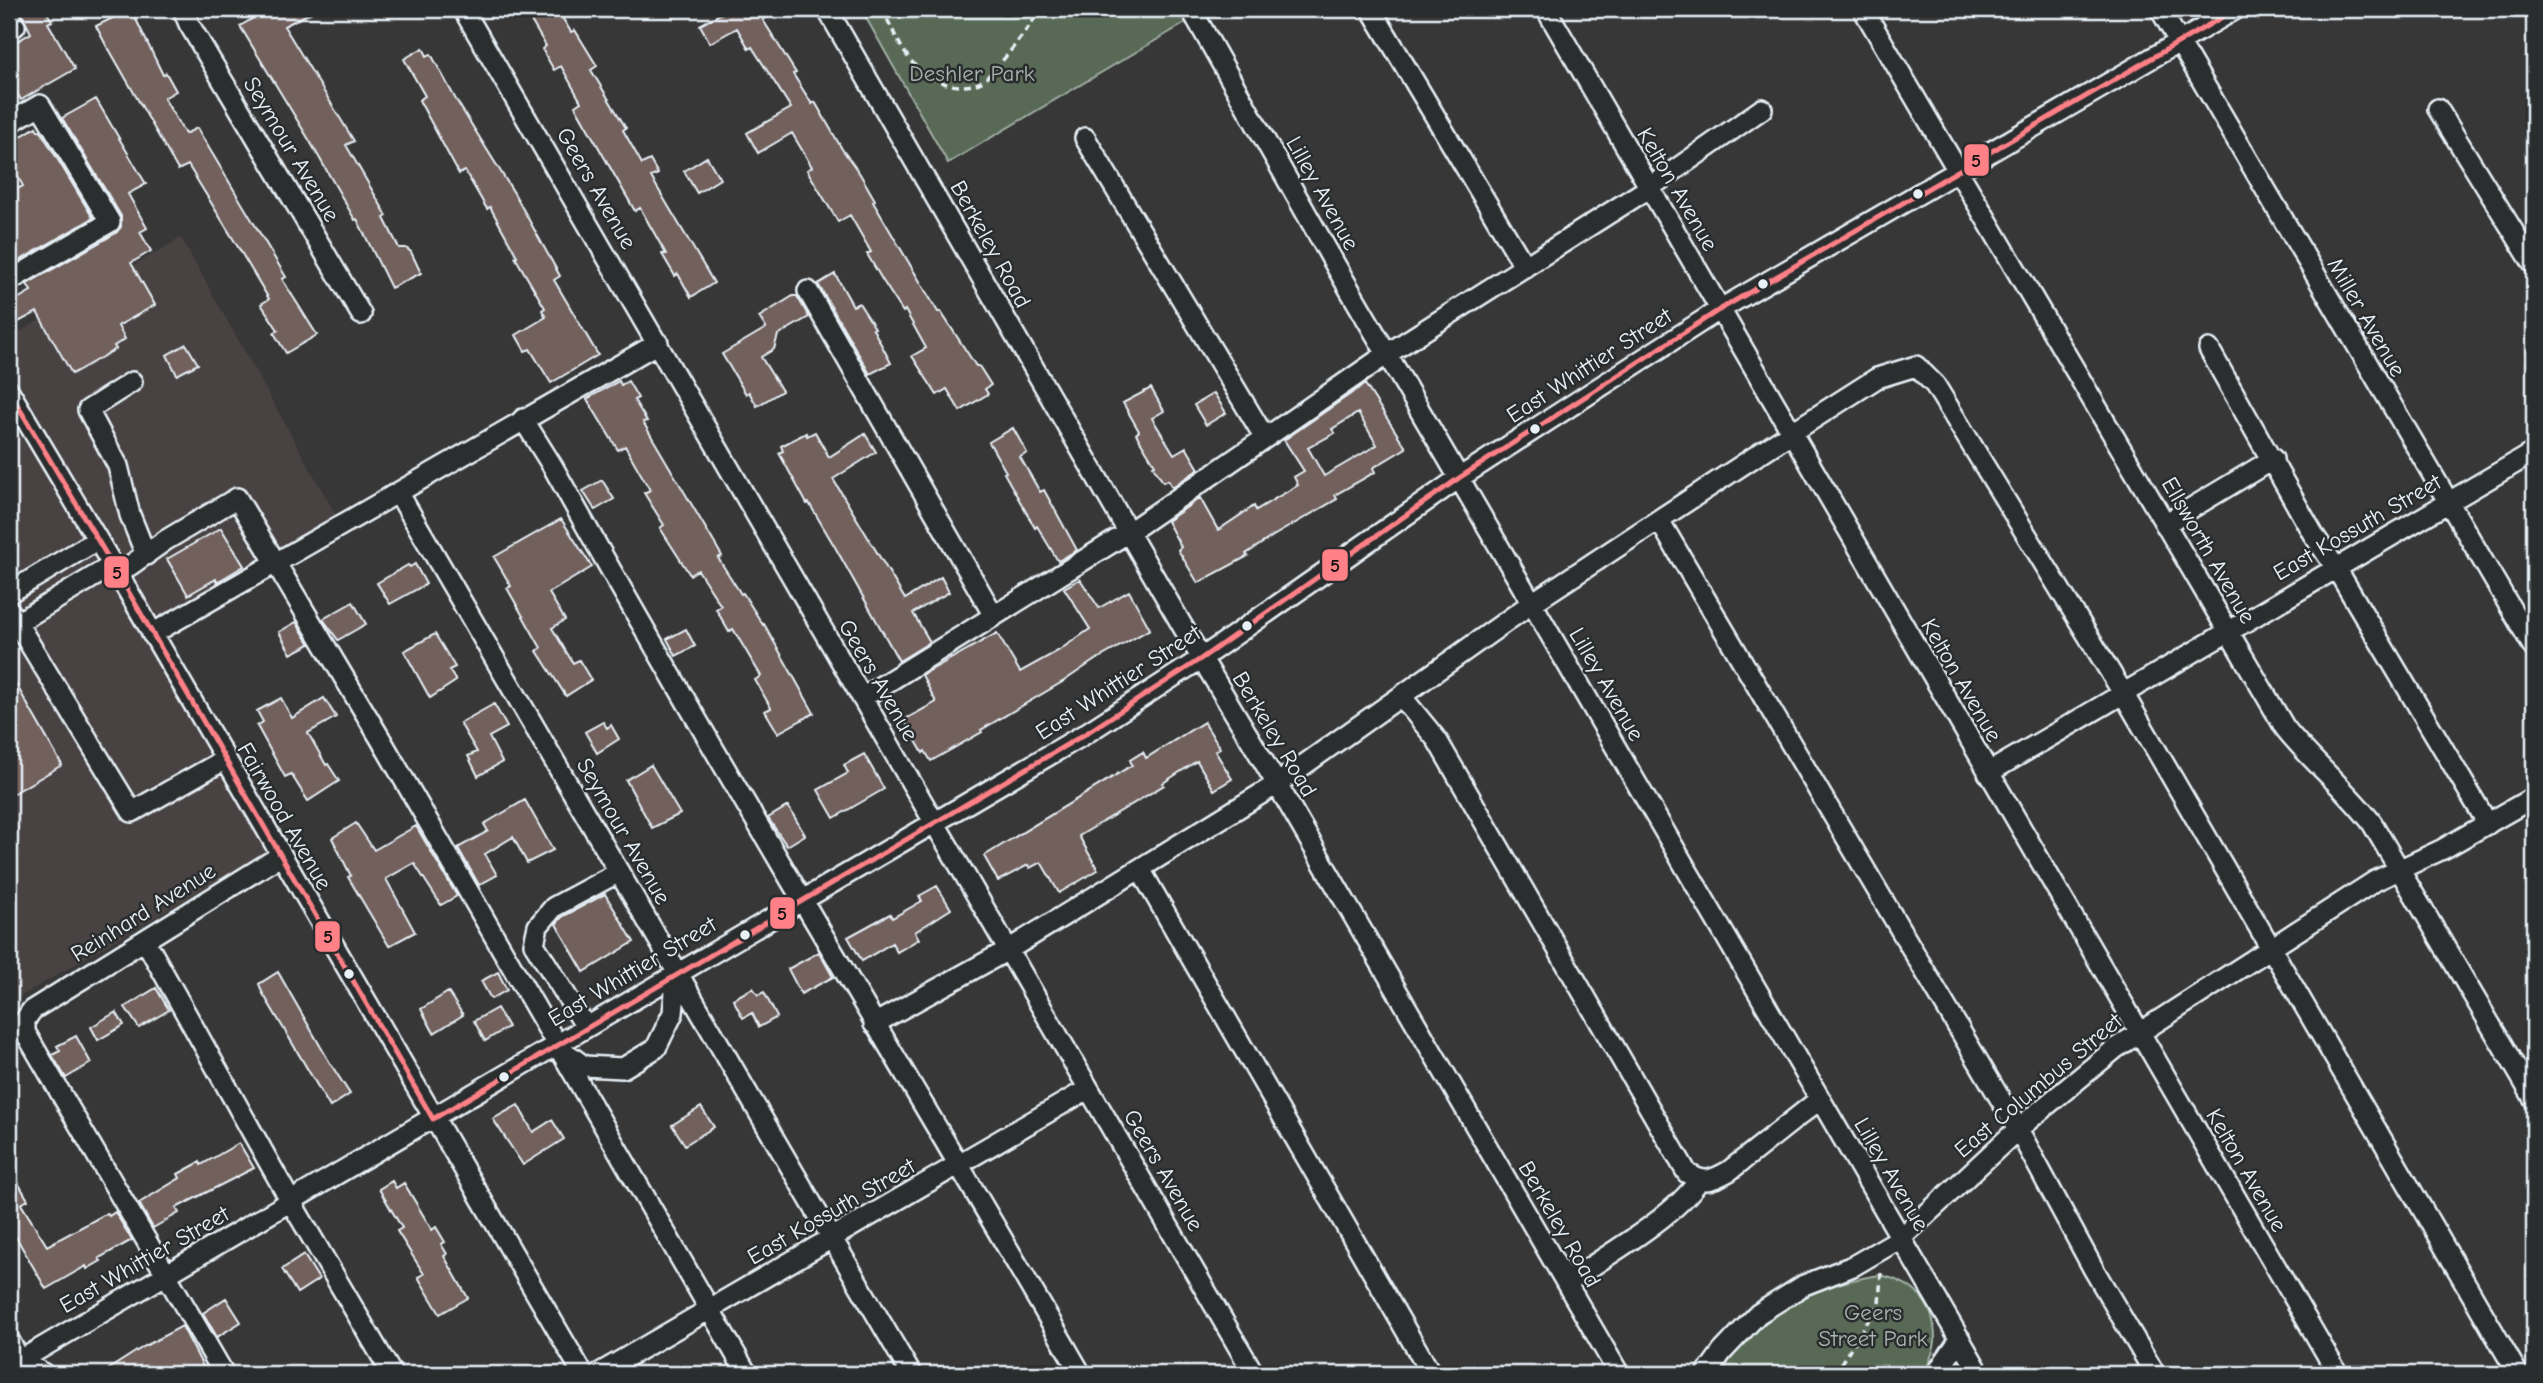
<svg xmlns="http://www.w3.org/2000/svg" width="2543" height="1383" viewBox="0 0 2543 1383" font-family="'Comic Neue',sans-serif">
<rect width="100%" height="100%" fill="#383737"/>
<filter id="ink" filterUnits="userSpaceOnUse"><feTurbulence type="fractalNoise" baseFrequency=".0143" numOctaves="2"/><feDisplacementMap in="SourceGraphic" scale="14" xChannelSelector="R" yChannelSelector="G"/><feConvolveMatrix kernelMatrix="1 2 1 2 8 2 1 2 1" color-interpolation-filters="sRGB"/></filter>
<g filter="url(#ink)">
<path fill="#494342" d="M181,238L341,524L149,633L273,848L9,1003V338Z"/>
<path fill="#596b54" stroke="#a0aea6" stroke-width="2" d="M861,9H1192L1197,16L948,163Z
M1880,1275C1915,1283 1936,1304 1935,1342C1934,1352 1928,1364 1924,1374H1720C1760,1315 1809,1285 1880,1275Z"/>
<path fill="#72605c" stroke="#e8f1f8" stroke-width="2" fill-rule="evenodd" d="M19,9H45L52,21L48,23L75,69L21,100L9,79V46L31,33Z
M131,9L163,75L166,73L176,91L164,98L185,134L197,128L286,277L282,279L317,335L286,353L274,333L278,330L261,304L269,299L232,237L188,165L178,170L109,49H108L96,26Z
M269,9H318L284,26L354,141L346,145L387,216L384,218L399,248H406L411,252L421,273L391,288L357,219L355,220L308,138L240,26Z
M524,9H557L571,32L575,30L597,66L591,70L626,128L623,130L642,164L650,160L658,174L651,177L714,283L691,297L678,274L675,276L662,254H666L640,208L635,211L575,106L581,102L561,66L554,70L542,49L546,46Z
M729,9H781L763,20L796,73L793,74L812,104L815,102L842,149L860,174L875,200L873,202L938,312H941L976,366H979L991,385L985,389L988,394L960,411L947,389L937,395L912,356L926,348L905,310L903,312L883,281L867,254L871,252L850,215L838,222L807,170L812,167L792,133L758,153L747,133L791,108L752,47L749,49L737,28L710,43L700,25Z
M423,48L427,56L431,54L455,98L514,193L560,276L554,280L598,355L551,383L530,349L525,351L516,335L546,317L542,310L545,308L515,257L517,256L490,207L487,209L465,171L459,174L419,100L425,96L404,59Z
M96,99L146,184L128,194L147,228L140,232L151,251L131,263L155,305L118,326L125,339L114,346L116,349L72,374L37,312L9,327V304L31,291L27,284L116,233L121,227V216L62,118Z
M36,127L38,131L40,130L93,218L15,263L9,252V193L23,186L9,161V144Z
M707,157L720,179L697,193L684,171Z
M835,274L853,306L859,303L875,328L873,329L891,363L870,374L818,284Z
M793,296H797L809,317L778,335L774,349L761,357L782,391L757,406L749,392L746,394L722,354L766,328L759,317Z
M186,344L198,364L177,375L167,355Z
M619,381L621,385L628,381L638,398L634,400L647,421L643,422L722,556L718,558L741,594L743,593L763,625L764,624L814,713L778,733L765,711L771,708L755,680L761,676L733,629L729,632L716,609L721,606L698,570L690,575L660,528L664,525L644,493L650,490L625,446L618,450L587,399Z
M1365,384L1406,448L1373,468L1375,472L1335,495L1337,499L1273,536L1246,554L1248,556L1198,583L1178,550L1181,547L1167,521L1200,498L1218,530L1254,506L1256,510L1298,485L1294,477L1304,471L1284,440ZM1358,413L1377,445L1324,476L1308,448L1335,433L1332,429Z
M1151,388L1164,411L1152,418L1174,454L1186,447L1199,469L1172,487L1168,480L1163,482L1153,466L1155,465L1136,434L1139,431L1123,403Z
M1214,393L1226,413L1206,425L1194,405Z
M1013,428L1027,453L1020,457L1040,492L1044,490L1077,550L1058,561L1037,526L1035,528L1004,473L1006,472L989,442Z
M815,432L829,457L865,434L876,452L833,479L905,599L941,577L949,592L913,613L930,642L899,661L835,547L809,503L807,504L779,453L783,451L781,446L806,433L807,436Z
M602,480L614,499L595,510L583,491Z
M561,519L592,567L549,593L565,620L552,628L573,663L579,660L591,680L566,696L537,651L541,648L507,588L511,586L494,557Z
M221,528L244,566L217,582L216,579L188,595L167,559Z
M415,564L426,584L390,604L377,583L408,565L410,567Z
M1080,579L1099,608L1129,591L1150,629L1092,662L1064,681L981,730L982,732L931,761L925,751L923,753L904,720L936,702L922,675L997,633L1020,672L1058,651L1090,629L1064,588Z
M353,602L366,624L338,640L323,619Z
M296,622L310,644L291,654L279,632Z
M686,629L695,646L676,656L667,639Z
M435,634L455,667L449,670L456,681L430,698L404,651Z
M9,672L62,765L9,796Z
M281,698L292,718L324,698L336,717L308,733L326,765L328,764L339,781L308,801L291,774L285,777L257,726L263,722L257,711Z
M494,704L507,727L489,737L502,762L478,776L468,756L477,752L460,723Z
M603,722L607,728L611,725L619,739L597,753L585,732Z
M1204,722L1220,748L1215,751L1232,779L1214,790L1197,761L1163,783L1164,785L1079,836L1098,870L1059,893L1041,862L1030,868L1028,865L998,881L984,856L1132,765L1130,760L1143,752L1146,758Z
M864,754L884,789L834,818L818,790L848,773L844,765Z
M651,765L680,814L652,828L626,780Z
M525,800L553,850L527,863L513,837L485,854L497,875L479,885L458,848L488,831L484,824Z
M788,806L805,835L787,846L768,818Z
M356,823L374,850L416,826L457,896L441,905L414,863L386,879L415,932L389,946L348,877L351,876L332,838Z
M937,886L951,909L915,932L919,939L897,952L892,943L862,961L848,937L890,914L892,918L922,901L919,896Z
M605,894L634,942L584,972L556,924L562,917Z
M819,952L833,977L801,994L788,969Z
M278,972L330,1063L350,1094L330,1107L262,992L259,984Z
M498,972L507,990L491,999L481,981Z
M156,988L169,1010L139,1028L125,1007Z
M753,988L758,995L764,992L777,1017L759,1027L752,1013L743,1018L733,999Z
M448,992L463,1015L434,1033L421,1009Z
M497,1008L508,1027L485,1041L474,1021Z
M116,1012L124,1025L98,1040L91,1027Z
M76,1036L91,1063L66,1078L52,1055L60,1051L57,1046Z
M518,1105L533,1132L552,1120L564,1139L523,1165L493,1119Z
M701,1107L714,1127L685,1145L672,1125Z
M239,1143L254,1168L176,1208L179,1213L153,1228L139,1203L180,1178L178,1174L200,1162L201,1165Z
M9,1167L28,1200L21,1204L47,1246L107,1213L109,1216L115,1212L132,1240L99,1258L101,1261L87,1269L86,1266L46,1289L9,1225Z
M392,1181L396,1188L404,1183L432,1230L436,1227L445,1242L441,1244L447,1254L444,1256L468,1298L440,1314L418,1277L424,1274L397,1231L402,1228L379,1189Z
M304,1255L319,1279L297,1293L282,1269Z
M226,1298L241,1322L217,1337L203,1313Z
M182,1326L207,1374H101L143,1347Z"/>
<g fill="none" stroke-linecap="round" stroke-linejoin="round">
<g stroke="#e8f1f8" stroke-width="24">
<path id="minor" d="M183,9L189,24L361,314
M463,9L1254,1374
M827,9L1183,627L1277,784L1619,1374
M1371,9L1525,267
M1546,9L2338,1374
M1863,9L2285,728C2312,762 2346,789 2372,823L2534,1099
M2160,9L2534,648
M1195,16L1337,268L1980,1374
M9,29L15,26
M2438,109L2534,265
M9,123L40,105L110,222L9,281
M1085,138L1265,438
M808,291L994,616
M2209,349L2313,534L2336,568L2488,824
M132,382L88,410L118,466L130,515L146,555
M9,391L128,591L583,1374
M523,419L553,467C723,773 906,1071 1081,1374
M399,494L911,1374
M1659,520L2018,1129L2094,1270L2155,1374
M2165,524L2273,459
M118,574L166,540L237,498L380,738L747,1374
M9,593L97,540
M9,610L132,812L224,760
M17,623L113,565
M152,634L658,343
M1401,696L1437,740L1687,1173C1705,1184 1711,1181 1729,1171L1820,1099
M862,698L1129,532L1387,354L1649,188L1762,109
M1988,773L2534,452
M1140,869L1431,1374
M145,940L291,1202L392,1374
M874,1024L1008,950L1277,784L1532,603L1791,433L1877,378L1916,366L1935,385L2123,693L2518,1374
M586,1027L534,944L538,926L554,907L619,872
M562,1050L584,1066L623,1068L656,1048L673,1013L677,973
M1566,1283C1604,1257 1675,1217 1699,1180
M9,1340L20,1360L22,1373
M20,1360L44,1374
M9,1367L1085,734L1202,658L1459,478L1719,310L2236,9
M224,1374L25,1032V1020L32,1010L280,856
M598,1374L1088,1089
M1706,1374L1722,1352L1758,1314L1804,1285L1853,1266L1901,1238L2018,1129L2116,1048L2375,881L2443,849L2534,797
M1936,1374L1960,1339"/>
</g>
<path stroke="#e8f1f8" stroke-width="3.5" stroke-dasharray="7 5" stroke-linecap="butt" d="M882,9C891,26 899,46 911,61C928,80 955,92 979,83C993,77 1032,23 1041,9
M1834,1374L1879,1304L1881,1273"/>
<use href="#minor" stroke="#2a2d2e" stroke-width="19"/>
<g stroke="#2a2d2e" stroke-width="10">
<path id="bus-1" d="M9,391L128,591L433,1119
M433,1119L1085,734L1202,658L1459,478L1719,310L2236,9"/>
</g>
<use href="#bus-1" stroke="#ff8087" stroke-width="5"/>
</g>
</g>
<g fill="#e8f1f8" stroke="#2a2d2e" stroke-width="2.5">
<circle cx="1918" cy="194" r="6"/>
<circle cx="1763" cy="284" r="6"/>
<circle cx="1535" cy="429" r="6"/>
<circle cx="1247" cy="626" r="6"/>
<circle cx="745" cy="935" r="6"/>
<circle cx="349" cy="974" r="6"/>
<circle cx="504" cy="1077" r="6"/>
</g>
<g text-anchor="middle" stroke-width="5" stroke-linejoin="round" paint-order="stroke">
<g font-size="23" fill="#a8b5ae" stroke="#2a2d2e">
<text x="972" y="81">Deshler Park</text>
<text x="1873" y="1320">Geers<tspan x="1873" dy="26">Street Park</tspan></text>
</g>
<g font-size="23" fill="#e8f1f8" stroke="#2a2d2e">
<text transform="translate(292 149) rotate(59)" y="8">Seymour Avenue</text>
<text transform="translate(597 188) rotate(60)" y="8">Geers Avenue</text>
<text transform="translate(1678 189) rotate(60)" y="8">Kelton Avenue</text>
<text transform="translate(1323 193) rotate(61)" y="8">Lilley Avenue</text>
<text transform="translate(991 244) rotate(61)" y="8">Berkeley Road</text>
<text transform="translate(2367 317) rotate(60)" y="8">Miller Avenue</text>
<text transform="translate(1589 365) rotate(-33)" y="8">East Whittier Street</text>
<text transform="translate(2357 527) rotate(-30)" y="8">East Kossuth Street</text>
<text transform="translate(2209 550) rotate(60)" y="8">Ellsworth Avenue</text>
<text transform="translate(879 680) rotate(60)" y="8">Geers Avenue</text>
<text transform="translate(1962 680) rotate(60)" y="8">Kelton Avenue</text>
<text transform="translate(1118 682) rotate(-33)" y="8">East Whittier Street</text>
<text transform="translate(1607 684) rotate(60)" y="8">Lilley Avenue</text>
<text transform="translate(1275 734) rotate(59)" y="8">Berkeley Road</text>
<text transform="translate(285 816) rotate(60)" y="8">Fairwood Avenue</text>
<text transform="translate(624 831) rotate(60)" y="8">Seymour Avenue</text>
<text transform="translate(143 912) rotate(-32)" y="8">Reinhard Avenue</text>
<text transform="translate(632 971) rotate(-31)" y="8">East Whittier Street</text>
<text transform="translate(2038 1085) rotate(-40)" y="8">East Columbus Street</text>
<text transform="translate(1164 1170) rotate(60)" y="8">Geers Avenue</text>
<text transform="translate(2247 1170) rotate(60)" y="8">Kelton Avenue</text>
<text transform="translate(1892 1174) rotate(60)" y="8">Lilley Avenue</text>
<text transform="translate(831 1211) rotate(-30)" y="8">East Kossuth Street</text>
<text transform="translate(1560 1224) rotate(60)" y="8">Berkeley Road</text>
<text transform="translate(144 1259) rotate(-30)" y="8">East Whittier Street</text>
</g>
</g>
<g stroke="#2a2d2e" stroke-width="2.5">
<rect x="1963" y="143" width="27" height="34" rx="7" fill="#ff8087"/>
<rect x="1321" y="548" width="28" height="34" rx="7" fill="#ff8087"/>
<rect x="103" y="555" width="27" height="34" rx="7" fill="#ff8087"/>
<rect x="769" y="896" width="27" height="34" rx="7" fill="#ff8087"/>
<rect x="314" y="920" width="27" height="33" rx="7" fill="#ff8087"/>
</g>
<g font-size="19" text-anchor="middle" font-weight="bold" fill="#111">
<text x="1976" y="167">5</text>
<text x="1335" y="572">5</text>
<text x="117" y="579">5</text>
<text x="782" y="920">5</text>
<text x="328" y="943">5</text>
</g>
<rect width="2543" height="1383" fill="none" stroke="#2a2d2e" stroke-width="35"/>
<rect x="18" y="18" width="2508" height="1348" fill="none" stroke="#e8f1f8" stroke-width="2.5" filter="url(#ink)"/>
</svg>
